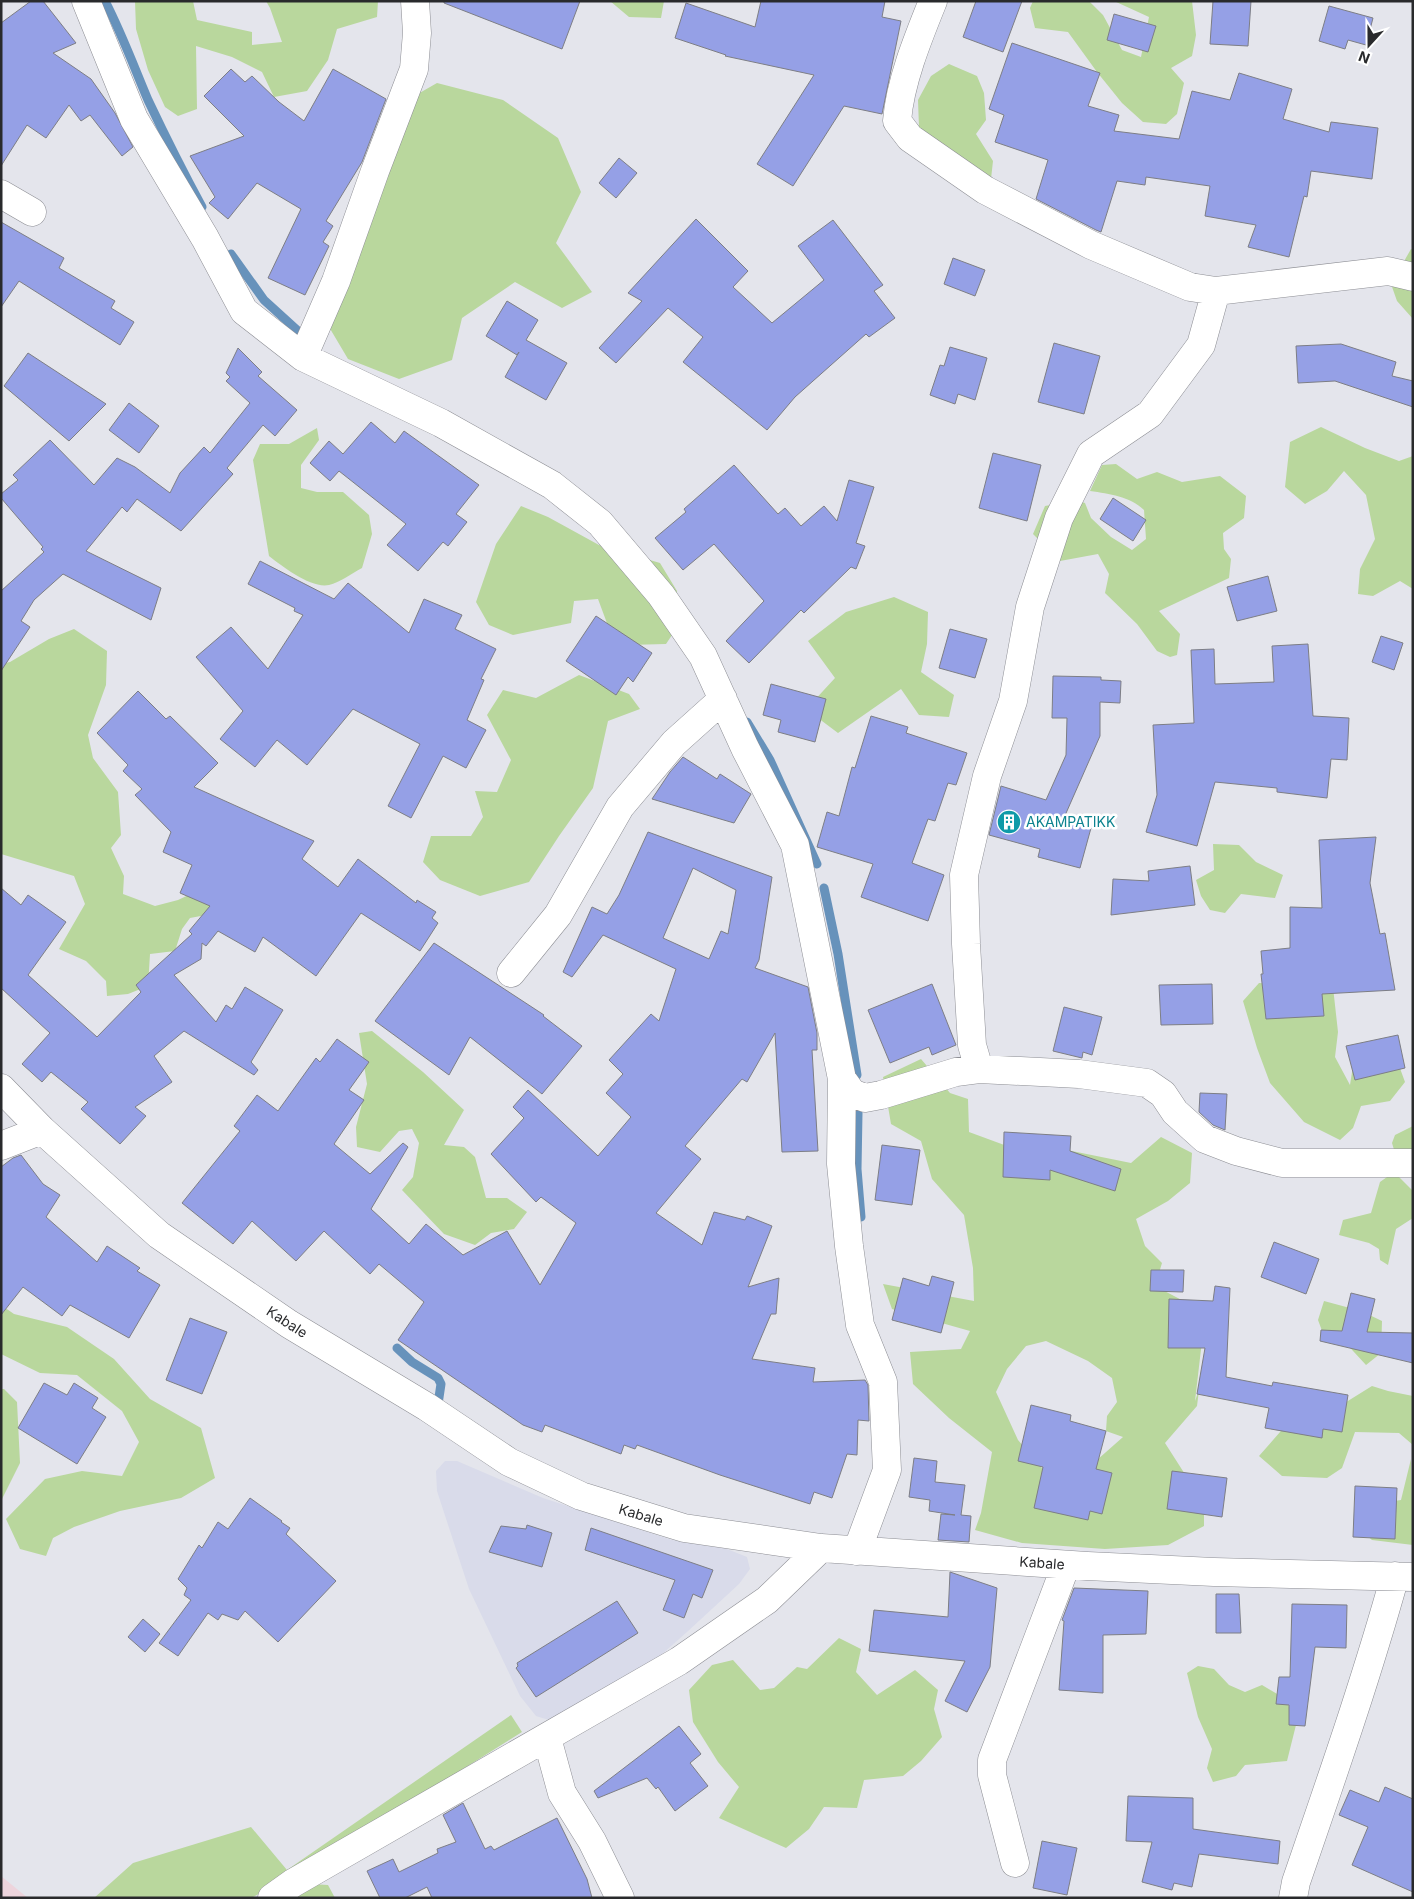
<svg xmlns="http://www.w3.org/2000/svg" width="1414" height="1899" viewBox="0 0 1414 1899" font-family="Inter,sans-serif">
<rect width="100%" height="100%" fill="#e4e5ec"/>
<path fill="#d9dbea" d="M445,1461H457L543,1498L672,1540L727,1549L747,1557L750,1569L739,1584L687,1632L661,1655L636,1673L560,1717L549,1720L536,1716L520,1696L469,1589L437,1491L436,1471Z"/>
<path fill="#edd4dc" d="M1,1876L28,1898H1Z"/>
<path fill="#b9d79d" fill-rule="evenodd" d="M135,1H193L197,20L252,32V45L282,42L270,8L266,1H378L377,17L337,29L328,60L307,91L274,97L262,72L232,57L196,46L197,109L178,116L165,107L148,70L136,29Z
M610,1H664L661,18L629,17Z
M1033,1H1089L1103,15L1122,50L1141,57L1149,17L1114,1H1192L1196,35L1192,56L1171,68L1184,83L1177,114L1166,124L1143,122L1122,103L1097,72L1068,32L1035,28L1030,8Z
M949,64L977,76L984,93L986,120L976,134L993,161L991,179L919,128L918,100L931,76Z
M437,83L503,100L558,138L581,192L556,243L592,292L562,308L515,282L462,318L452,360L399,379L348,359L316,305L416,95Z
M1411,249L1413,250V319L1397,301L1391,284Z
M1321,427L1365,448L1399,461L1413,456V589L1400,581L1373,596L1358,594L1360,569L1375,539L1366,495L1344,471L1327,491L1305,504L1285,487L1290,442Z
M317,428L319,440L301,465V488L317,492H343L369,515L372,534L362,568C351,574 340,582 329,585C312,589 283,567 269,556L253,460L260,444H289Z
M1116,464L1137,479L1157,472L1182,482L1220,476L1246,496L1244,518L1223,533L1224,549L1231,559L1229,578L1159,611L1180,634L1177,655L1170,657L1157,651L1137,624L1105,593L1109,574L1098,554L1060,561L1033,534L1045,506L1077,500L1085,503L1091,518L1111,537L1132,550L1146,539L1144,510C1129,496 1110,494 1090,491L1102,465Z
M521,506L548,517L599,545L660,563L677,591L674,632L666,644L627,645L611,634L598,599L574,601L571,623L513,635L489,625L476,602L496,544Z
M894,597L928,612L927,644L921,672L954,695L949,717L919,715L901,689L838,733L814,715L811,704L835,678L808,641L846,612Z
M74,629L107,651L106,685L88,735L93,758L118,792L121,835L111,848L124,876L123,894L155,906L178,900L197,891L212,906L206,915L190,918L182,929L175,951L150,954L148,986L128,994L107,996L106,981L86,961L59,949L85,904L74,876L1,854V664L10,662L49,639Z
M579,675L629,694L640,709L608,721L593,788L559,836L529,882L480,896L440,880L423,862L431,836H471L483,817L475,791L497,792L511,760L487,715L503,690L536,698Z
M1213,844L1239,845L1256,862L1283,875L1275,898L1241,894L1225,913L1210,910L1201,896L1196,880L1214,870Z
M1259,983L1333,987L1338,1032L1335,1057L1350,1085L1355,1053L1394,1052L1405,1082L1390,1101L1361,1106L1353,1128L1340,1140L1304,1122L1270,1083L1257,1048L1243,1001Z
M372,1031L423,1072L464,1110L444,1145L464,1147L475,1157L486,1198H507L527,1212L514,1229L491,1233L475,1245L444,1234L402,1190L413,1177L419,1143L412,1129L399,1131L380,1152L357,1147L356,1127L367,1084L359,1033Z
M921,1059L950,1093L968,1099L969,1132L1007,1146L1062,1149L1131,1163L1161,1137L1192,1153L1190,1183L1168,1201L1136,1219L1145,1246L1162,1263L1155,1286L1193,1306L1205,1315L1195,1401L1199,1390L1197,1406L1165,1443L1204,1504V1526L1168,1545L1105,1549L1022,1543L975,1530L981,1513L992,1452L949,1418L913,1384L910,1352L961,1349L970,1331L892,1309L883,1284L974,1301L973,1268L964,1215L932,1179L921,1141L891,1124L883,1077ZM1046,1341L1088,1361L1112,1378L1117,1402L1107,1416L1106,1431L1123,1437L1097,1460L1046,1473L1018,1440L996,1392L1007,1369L1026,1346Z
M1413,1126V1155L1395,1153L1392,1143L1395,1135Z
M1394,1172L1413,1191V1218L1396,1229L1388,1265L1380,1260L1379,1249L1369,1243L1339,1235L1343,1220L1371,1213L1380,1182Z
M1324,1301L1361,1311L1382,1321L1381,1353L1366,1365L1342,1339L1324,1336L1318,1320Z
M1,1305L14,1314L67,1327L114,1359L150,1399L201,1428L215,1478L181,1498L120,1511L74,1527L53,1538L46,1556L20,1549L6,1519L45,1479L82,1471L122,1476L139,1442L122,1411L77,1375L40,1373L1,1354Z
M1372,1386L1388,1391L1413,1396V1445L1399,1433L1355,1432L1342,1468L1327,1478L1282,1476L1259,1456L1287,1424L1343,1404Z
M1,1389H4L17,1402L20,1463L1,1501Z
M1411,1459L1413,1545L1372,1540L1362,1531L1373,1504L1401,1500Z
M839,1638L861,1649L856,1672L877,1695L915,1670L938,1690L934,1709L942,1737L921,1761L903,1776L864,1780L857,1808L824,1807L809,1829L786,1848L719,1818L739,1787L718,1762L693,1722L689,1690L712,1665L733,1660L760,1690L774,1688L797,1667L807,1669Z
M1198,1666L1214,1669L1229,1685L1245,1692L1262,1685L1284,1698L1297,1721L1287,1761L1245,1765L1236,1776L1213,1782L1207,1768L1212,1749L1198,1717L1187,1673Z
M511,1715L522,1732L291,1877L251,1898H94L133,1863L251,1827L287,1870Z
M311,1884L328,1885L335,1898H287Z"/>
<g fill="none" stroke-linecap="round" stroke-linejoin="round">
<path stroke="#6792bb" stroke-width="9" d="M105,1C122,34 134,67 148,100C165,136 183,172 202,207
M231,254L264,300L297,330
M747,722L770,760L817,864
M824,888L838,954L857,1075
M858,1113L857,1169L861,1217
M397,1348L412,1362L438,1378L441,1384L438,1404"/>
</g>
<path fill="#95a0e6" stroke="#7d7e85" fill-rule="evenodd" d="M31,1H43L76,43L53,53L91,79L115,113L133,147L122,156L90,115L81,121L69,105L46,138L27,125L1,166V23Z
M444,1H580L562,49L444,3Z
M761,1H885L882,17L901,21L882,114L844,106L793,186L757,164L814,75L725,56L726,55L675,38L686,3L755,27Z
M976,1H1022L1003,52L963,37Z
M1213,1H1251L1248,46L1210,44Z
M1329,6L1373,18L1366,45L1348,40L1345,49L1319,41Z
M1114,14L1156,26L1148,52L1107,40Z
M1012,43L1100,73L1088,106L1119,115L1114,131L1179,139L1192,91L1230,100L1239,73L1292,89L1283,119L1329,132L1331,122L1378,128L1372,179L1311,171L1307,197L1304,196L1289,257L1248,247L1256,225L1205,216L1210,186L1146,177L1145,185L1117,181L1101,232L1096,230L1036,199L1048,160L995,142L1004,115L989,109Z
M231,69L245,82L252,76L279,102L304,121L333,69L386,99L362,162L326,221L333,226L323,242L329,246L305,295L268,278L301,209L257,183L228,219L209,203L215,197L190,156L244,136L204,96Z
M619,158L637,173L616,198L599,183Z
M696,219L748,271L733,287L772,323L824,280L798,246L833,220L883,285L874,291L895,318L869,337L866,334L795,397L767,430L683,362L703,337L668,308L616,363L599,348L642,301L628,293Z
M1,222L64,258L59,268L115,301L111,308L134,322L120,345L19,281L1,307Z
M953,258L985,270L975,296L944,284Z
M507,301L538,320L526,340L567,363L546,400L505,377L519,352L517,355L486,336Z
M1054,343L1100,356L1084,414L1038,402Z
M1341,344L1396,362L1392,376L1413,381V407L1335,381L1298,383L1296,346Z
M950,347L987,358L975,400L958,394L955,404L930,395L940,365L944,366Z
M238,348L262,372L258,376L297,410L275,436L263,425L227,468L233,474L181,531L137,499L127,512L122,507L86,551L161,588L151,620L63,574L34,600L21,621L30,627L1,671V591L44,552L41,549L43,547L1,498V494L18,480L13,475L50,440L94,485L117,458L135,467L170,493L180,473L204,447L210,453L250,403L226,381L230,377L226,373Z
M28,353L106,404L69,441L4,386Z
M129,403L159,426L139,453L109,430Z
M371,422L395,443L404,431L479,485L456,514L467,522L448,546L443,542L418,571L387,545L406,524L339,471L330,481L310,463L329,441L343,454Z
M993,453L1041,465L1027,521L979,508Z
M734,465L778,514L785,508L801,526L824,506L837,521L849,480L874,487L856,543L865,546L856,569L851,567L804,613L801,610L749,663L726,641L764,601L714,544L683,570L655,538L686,512L684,509Z
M1113,498L1146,520L1133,541L1100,519Z
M260,561L334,599L348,583L409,633L424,599L462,615L455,629L496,649L481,679L484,680L467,720L486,730L466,768L443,756L411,818L388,806L420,744L353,709L307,765L277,740L255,767L220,739L243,711L196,657L231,627L268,669L303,615L294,611L295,608L248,584Z
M1268,576L1277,611L1237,621L1227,587Z
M596,616L652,653L633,682L628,677L616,695L566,661Z
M950,629L987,639L975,678L939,668Z
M1381,636L1403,643L1394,670L1372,662Z
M1308,644L1313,716L1349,718L1347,760L1331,759L1327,798L1277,792V788L1215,782L1197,846L1146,832L1157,795L1153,725L1194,723L1191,650L1214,649L1215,684L1274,682L1272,646Z
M1053,676L1101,677V680L1121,681L1120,703L1100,702V736L1063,820L1091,828L1080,868L1038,857L1040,849L989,835L1001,786L1046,800L1066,755L1067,718H1052Z
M771,684L826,699L815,742L778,732L781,720L763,715Z
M138,691L166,719L170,716L218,763L194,787L314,841L302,859L338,887L358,859L416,903L417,900L436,912L432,918L438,923L420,951L361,913L316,976L263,937L255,952L218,931L206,946L202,943L201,959L174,975L216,1022L226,1005L232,1009L245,987L283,1010L251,1062L258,1070L254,1075L184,1031L154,1056L172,1082L135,1107L146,1116L120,1144L81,1109L88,1102L51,1072L42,1082L22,1064L50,1033L1,988V888L21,905L28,895L66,922L28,975L97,1037L141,992L136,985L192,934L189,931L210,906L180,893L192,865L163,852L171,832L135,795L142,789L123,771L128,765L97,733Z
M871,716L908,727L906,733L967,753L956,785L948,783L935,821L928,819L912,863L944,875L928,921L861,897L873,864L817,847L827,812L839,816L852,767L855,768Z
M683,757L717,779L720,774L751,794L734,823L652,799L670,772Z
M648,832L772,877L759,960L755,968L808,987L817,1033V1050H812L818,1151L782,1152L775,1033L747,1082L742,1079L685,1146L701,1159L656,1213L702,1245L714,1212L745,1220L747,1216L772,1226L748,1287L779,1278L776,1314H771L752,1359L815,1368L813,1382L865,1380L868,1385L869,1421L858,1420L857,1455L847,1454L832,1498L814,1492L810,1504L720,1475L637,1445L635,1449L624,1445L621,1454L545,1425L542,1432L523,1425L398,1340L424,1302L379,1264L370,1274L324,1231L296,1261L252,1221L233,1244L182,1203L240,1131L234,1126L257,1095L278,1111L316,1058L320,1062L337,1039L369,1062L349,1090L364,1100L334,1144L370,1174L403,1143L408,1147L371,1209L409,1244L426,1224L463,1255L507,1231L540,1285L576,1223L541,1197L536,1202L491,1154L524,1118L513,1107L528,1090L598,1156L631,1117L606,1093L623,1074L609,1060L651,1014L659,1021L676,969L603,935L572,977L563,972L592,907L607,914L619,895ZM693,868L736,890L728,934L721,931L709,959L663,938Z
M1376,837L1370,883L1380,934L1385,933L1395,990L1322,994L1324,1016L1266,1019L1261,974H1263L1261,951L1290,948V907L1322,908L1319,840Z
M1190,866L1195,905L1111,915L1113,879L1149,881L1148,871Z
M434,943L544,1015L543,1016L582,1046L542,1094L470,1037L449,1075L375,1021Z
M932,984L956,1045L932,1055L929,1047L890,1063L868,1010Z
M1212,984L1213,1024L1161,1025L1159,985Z
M1064,1007L1102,1017L1092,1055L1083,1052L1082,1058L1053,1051Z
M1398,1035L1405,1068L1355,1080L1346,1046Z
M1200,1093L1227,1094L1225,1130L1213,1125L1199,1112Z
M1004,1132L1071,1136L1070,1151L1121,1169L1115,1191L1050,1170V1180L1003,1177Z
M882,1145L920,1150L912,1205L875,1200Z
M21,1155L43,1184L60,1195L46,1217L97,1262L107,1246L140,1268L137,1271L160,1285L129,1338L70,1305L62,1316L23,1287L1,1315V1167L13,1158Z
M1274,1242L1319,1259L1306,1294L1261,1277Z
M1151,1270H1184L1183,1292L1150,1291Z
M932,1276L954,1282L941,1333L892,1320L903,1278L929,1286Z
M1215,1286L1230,1288L1226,1377L1272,1386L1273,1382L1348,1395L1342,1432L1323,1429L1322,1438L1265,1428L1269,1408L1197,1394L1205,1348H1168L1169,1299L1213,1301Z
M1351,1293L1375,1299L1367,1332L1413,1333V1363L1320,1341L1321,1330L1342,1331Z
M190,1318L227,1332L202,1394L166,1380Z
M44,1383L67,1395L74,1383L98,1398L92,1408L106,1417L77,1464L18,1428Z
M1031,1405L1071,1415L1070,1421L1106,1431L1096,1469L1112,1473L1102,1514L1090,1511L1088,1520L1034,1508L1043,1467L1018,1461Z
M914,1458L937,1461L935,1482L965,1485L961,1515L971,1516L969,1542L938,1540L941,1514L955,1515L929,1511L930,1500L909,1497Z
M1172,1471L1227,1478L1222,1517L1167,1509Z
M1355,1486L1397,1488L1395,1539L1353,1537Z
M250,1498L282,1521L281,1522L290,1528L286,1534L336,1581L278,1642L245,1611L238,1620L222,1614L218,1620L208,1613L178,1656L159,1643L191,1600L184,1595L187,1588L178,1579L199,1545L202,1548L218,1522L228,1529Z
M527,1525L552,1533L542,1567L489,1552L501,1526L526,1529Z
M591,1528L713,1570L702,1598L693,1594L684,1618L663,1610L675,1580L585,1550Z
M950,1572L997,1588L990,1667L967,1712L945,1701L965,1661L869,1651L874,1610L948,1617Z
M1074,1588L1148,1591L1146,1634L1103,1635V1693L1059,1690L1064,1621L1062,1620Z
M1216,1594H1239L1241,1633H1216Z
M617,1601L638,1633L536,1697L516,1668L518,1666L517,1663Z
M1292,1604L1347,1605L1346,1648L1315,1647L1305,1726L1289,1725V1705L1276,1704L1279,1677H1290Z
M143,1619L160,1634L145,1652L128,1637Z
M679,1726L701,1754L690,1763L708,1786L675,1811L658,1787L656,1789L647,1778L598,1798L594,1791Z
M1385,1787L1413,1799V1892L1352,1865L1368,1827L1339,1815L1350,1790L1379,1802Z
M1128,1796L1193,1798V1829L1280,1841L1278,1864L1199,1854L1192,1887L1174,1883L1172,1890L1142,1882L1152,1842L1126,1841Z
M463,1803L485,1849L491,1846L494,1850L557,1818L587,1879L592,1898H432L427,1887L405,1898H380L367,1871L393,1859L399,1872L438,1853L437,1849L456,1842L443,1815Z
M1042,1841L1077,1848L1067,1895L1033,1888Z"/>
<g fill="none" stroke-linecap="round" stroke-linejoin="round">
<g stroke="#8d8e94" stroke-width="29">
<path id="minor" d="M86,1L134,119L205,238L244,311L303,357L441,423L552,485L600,523L661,595L703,656L745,748L795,845L842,1079L852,1093L865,1098L881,1095L956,1072L979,1069L1079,1074L1147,1083L1163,1094L1175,1112L1205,1139L1236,1151L1282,1163H1413
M933,1C918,38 900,82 897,121L910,138L985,190L1091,245L1190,287L1216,291L1388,271L1413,277
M1,194L32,212
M303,357L336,281L375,171L414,69L417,33L415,1
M511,973L558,915L620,807L674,743L723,699
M979,1069L972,1045L966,944L964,875L987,776L1013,701L1030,607L1059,518L1091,454L1150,414L1201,345L1216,291
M842,1079L841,1164L849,1246L860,1325L883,1382L887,1470L857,1551
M1,1088L42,1130L159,1235L289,1324L427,1407L509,1462L581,1496L684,1528L821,1548L1087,1566L1214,1572L1413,1577
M1,1146L42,1130
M547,1738L562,1793L592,1841L620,1898
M1015,1863L992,1775V1760L1066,1565
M272,1898L293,1883L679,1661L767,1600L821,1548
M1293,1898L1296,1882C1331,1780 1366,1680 1395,1576"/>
</g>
<use href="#minor" stroke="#fff" stroke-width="28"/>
</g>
<defs>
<g id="building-disc" transform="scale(1.25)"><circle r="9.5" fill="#0f9aa8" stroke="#fff"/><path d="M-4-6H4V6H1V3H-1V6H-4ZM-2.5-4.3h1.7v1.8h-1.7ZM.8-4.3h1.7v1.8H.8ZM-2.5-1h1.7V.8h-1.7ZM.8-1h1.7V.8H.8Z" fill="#fff"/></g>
</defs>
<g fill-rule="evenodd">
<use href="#building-disc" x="1009" y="822"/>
</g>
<g text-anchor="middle" stroke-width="5" stroke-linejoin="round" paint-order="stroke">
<g font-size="14" fill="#0d838f" stroke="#fff" text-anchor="start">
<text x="1026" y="827">AKAMPATIKK</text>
</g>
<g font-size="14" fill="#292a2c" stroke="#fff">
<text transform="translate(287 1322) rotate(33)" y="5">Kabale</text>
<text transform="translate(641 1515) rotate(17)" y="5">Kabale</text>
<text transform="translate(1042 1563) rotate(4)" y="5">Kabale</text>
</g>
</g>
<rect width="1414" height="1899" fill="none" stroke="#292a2c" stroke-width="5"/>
<g transform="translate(1369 45) rotate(201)" stroke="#ffffff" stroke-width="4" paint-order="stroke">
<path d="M0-4L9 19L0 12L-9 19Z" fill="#292a2c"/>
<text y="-8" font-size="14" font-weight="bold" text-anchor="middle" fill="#292a2c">N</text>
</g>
</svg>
